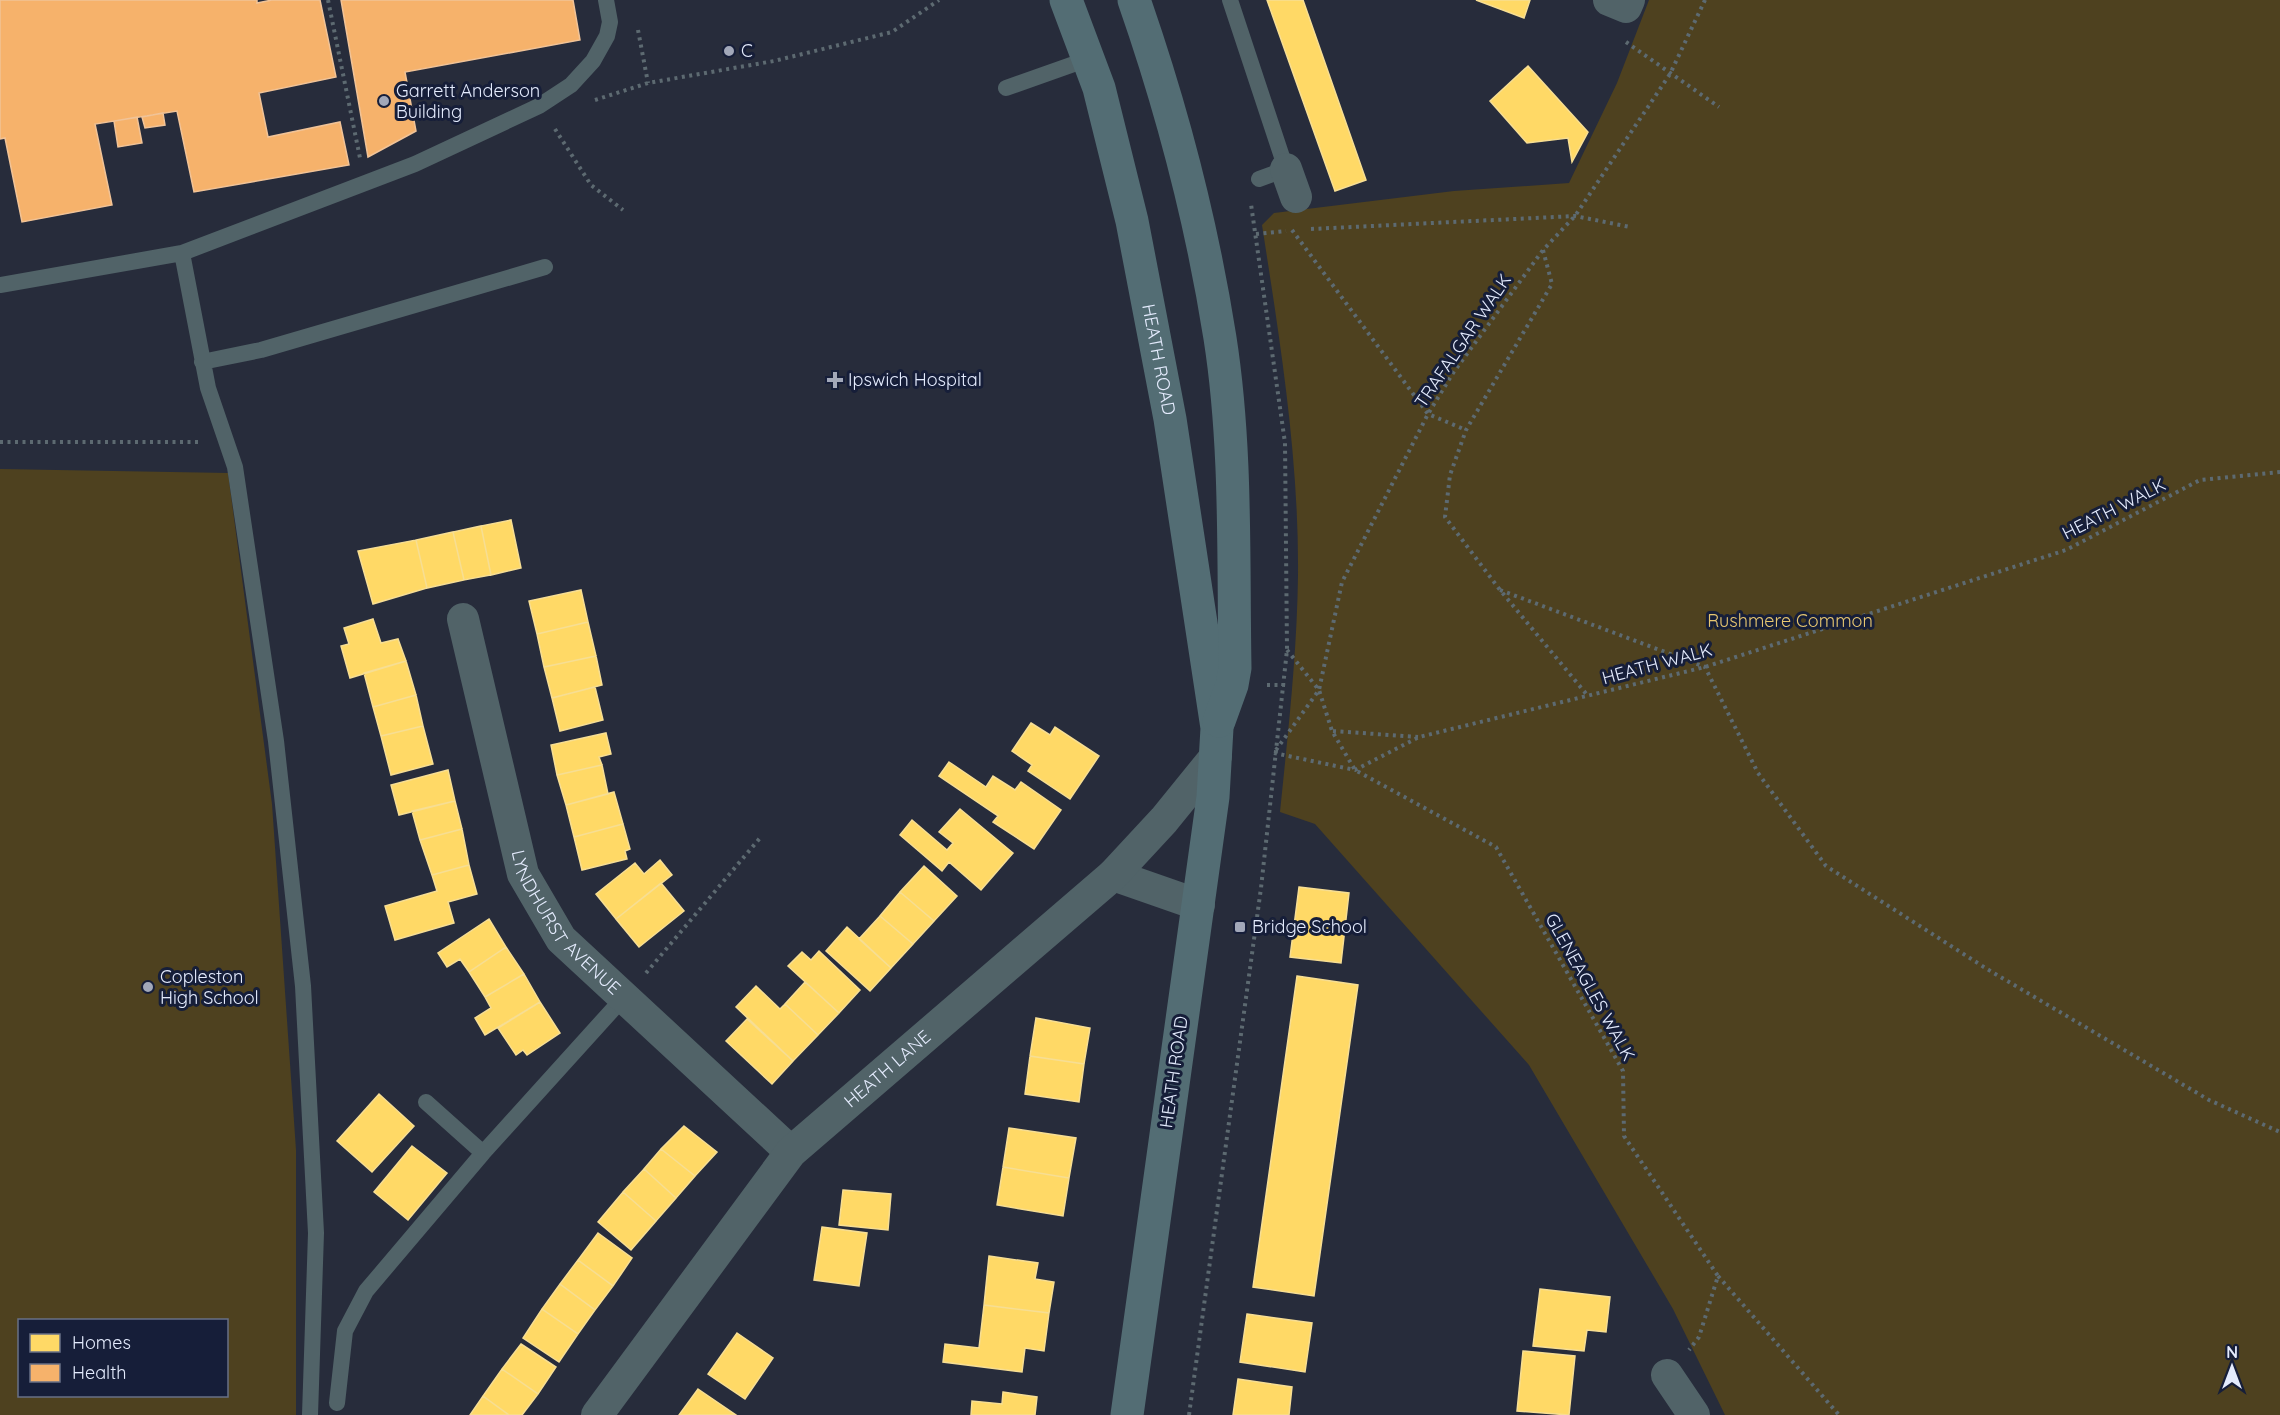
<svg xmlns="http://www.w3.org/2000/svg" width="2280" height="1415" viewBox="0 0 2280 1415" font-family="Quicksand,sans-serif">
<rect width="100%" height="100%" fill="#272c3b"/>
<path fill="#4e411f" fill-rule="evenodd" d="M1649,0H2280V1415H1725L1673,1309L1529,1065L1315,824L1280,812C1288,733 1297,654 1298,575C1299,457 1280,341 1262,225L1274,213L1454,191L1569,183L1617,83Z
M0,469L228,473L272,804L296,1150V1415H0ZM20,1320H226V1396H20Z"/>
<path fill="#ffd966" stroke="#f7de93" stroke-width="1.5" d="M1267,0H1303L1366,180L1335,191Z
M1476,0H1530L1524,18Z
M1528,66L1588,132L1572,162L1568,138L1527,143L1490,101Z
M511,520L521,568L491,575L481,526Z
M481,526L491,575L464,580L453,532Z
M453,532L464,580L427,588L416,540Z
M416,540L427,588L373,604L358,551Z
M581,590L588,622L537,634L529,601Z
M373,619L381,643L398,639L406,661L350,678L341,646L349,644L344,628Z
M588,622L596,656L544,667L537,634Z
M596,656L602,685L552,698L544,667Z
M406,661L416,695L373,707L364,673Z
M595,687L603,720L560,731L552,698Z
M416,695L423,726L381,736L373,707Z
M1031,723L1050,735L1055,727L1099,756L1070,799L1028,771L1032,765L1012,751Z
M423,726L433,764L391,775L381,736Z
M606,733L611,754L599,757L602,765L557,775L551,745Z
M949,762L986,787L993,776L1015,790L1021,782L1061,810L1034,849L993,822L998,816L939,776Z
M602,765L608,794L566,805L557,775Z
M448,770L455,801L399,815L391,785Z
M614,792L623,824L574,837L566,805Z
M455,801L462,829L420,840L412,811Z
M960,809L1013,853L981,890L949,862L942,871L900,835L912,820L947,850L953,843L939,832Z
M623,824L630,849L625,851L627,859L582,870L574,837Z
M462,829L469,865L432,875L420,840Z
M660,860L672,875L616,919L596,894L635,863L644,874Z
M469,865L477,894L448,902L454,923L395,940L385,906L437,891L432,875Z
M924,866L957,896L934,921L900,892Z
M661,883L684,911L639,947L616,919Z
M1299,887L1349,893L1341,963L1290,957Z
M900,892L934,921L913,944L880,916Z
M880,916L913,944L891,968L859,939Z
M489,919L506,947L469,972L460,959L447,967L438,953Z
M847,927L891,968L870,991L826,951Z
M506,947L524,974L485,997L469,972Z
M819,951L860,990L839,1013L788,966L802,952L811,960Z
M524,974L540,1002L485,1035L475,1018L491,1008L485,997Z
M1297,976L1358,985L1314,1296L1253,1287Z
M805,982L839,1013L818,1035L785,1004Z
M756,986L780,1009L785,1004L818,1035L793,1061L736,1007Z
M540,1002L560,1033L527,1055L523,1050L516,1055L498,1028Z
M1036,1018L1090,1028L1084,1064L1030,1056Z
M747,1019L793,1061L772,1084L726,1041Z
M1030,1056L1084,1064L1079,1102L1025,1094Z
M379,1094L414,1126L372,1172L337,1141Z
M684,1126L717,1152L695,1176L661,1149Z
M1009,1128L1076,1138L1069,1178L1003,1167Z
M412,1146L447,1173L408,1220L374,1192Z
M661,1149L695,1176L676,1198L644,1169Z
M1003,1167L1069,1178L1063,1216L997,1205Z
M644,1169L676,1198L656,1221L623,1192Z
M843,1190L891,1194L888,1230L839,1225Z
M623,1192L656,1221L631,1250L598,1222Z
M822,1227L867,1233L859,1286L814,1280Z
M598,1233L632,1258L613,1286L578,1260Z
M989,1256L1038,1263L1035,1279L1054,1282L1049,1313L984,1305Z
M578,1260L613,1286L595,1310L560,1284Z
M560,1284L595,1310L578,1334L542,1309Z
M1540,1289L1610,1297L1606,1332L1587,1330L1584,1351L1533,1346Z
M984,1305L1049,1313L1044,1351L1025,1348L1022,1372L943,1362L945,1344L979,1348Z
M542,1309L578,1334L559,1362L523,1338Z
M1247,1314L1312,1323L1305,1372L1240,1362Z
M737,1333L773,1358L745,1399L708,1374Z
M521,1344L556,1367L538,1394L502,1369Z
M1523,1351L1575,1356L1569,1415L1517,1411Z
M502,1369L538,1394L522,1415H509L483,1396Z
M1238,1379L1292,1387L1289,1415H1233Z
M698,1389L736,1415H679Z
M1003,1392L1037,1397L1035,1415H971L972,1401L1002,1404Z
M483,1396L509,1415H470Z"/>
<path fill="#f6b26b" stroke="#f1c397" stroke-width="1.5" d="M0,0H257V3L272,0H320L336,77L259,93L268,137L340,122L349,165L194,192L177,111L95,124L112,205L22,222L5,138L0,139Z
M341,0H573L580,40L405,72L416,131L368,157Z
M163,113L165,125L145,128L142,117Z
M137,117L142,143L118,147L114,121Z"/>
<g fill="none" stroke-linecap="round" stroke-linejoin="round">
<path stroke="#5d6a71" stroke-width="4" stroke-dasharray="3 4.5" stroke-linecap="butt" d="M328,0L360,158
M638,30L648,83
M1626,42L1719,107
M595,100L648,83L774,61L892,32L939,0
M555,129L591,185L623,210
M1311,229L1575,216L1630,227
M1292,230L1428,414L1466,430
M1256,234L1286,231
M1543,250L1552,284L1466,430L1450,475L1445,517L1500,590L1588,696
M0,442H198
M1500,590L1705,667L1758,773L1826,866L1987,969L2209,1100L2280,1132
M1287,650L1319,690L1332,731L1355,770L1496,847L1623,1071L1624,1136L1718,1276L1699,1337L1689,1350
M1267,685H1285
M1333,731L1418,737
M1276,750L1319,690L1342,582L1428,414L1453,373L1543,250L1575,216L1670,74L1705,0
M1274,753L1355,770L1419,737L1705,667L2066,550L2200,480L2280,472
M646,973L760,838
M1718,1276L1839,1415
M1189,1415L1261,888L1287,650L1285,443L1251,204"/>
<path stroke="#516368" stroke-width="16" d="M1230,0L1286,169L1259,179
M1006,88L1088,59
M0,285L182,253
M202,362L261,350L545,267
M426,1102L483,1153L625,996
M337,1403L345,1331L366,1291L483,1153
M310,1415L316,1233L303,986L276,741L235,467L208,388L182,253L415,164L539,106L571,85L593,61L607,36L610,22L606,0"/>
<g stroke="#516368" stroke-width="32">
<path d="M1609,0L1626,7L1629,0"/>
<path d="M1286,169L1296,197"/>
<path id="s1" d="M463,619L523,874L561,939L791,1152"/>
<path d="M1113,875L1199,905"/>
<path d="M1667,1375L1694,1415"/>
<path id="s2" d="M597,1415L791,1152L1113,875L1164,820L1216,756"/>
</g>
<g stroke="#536d74" stroke-width="33">
<path id="s3" d="M1066,0L1099,88L1132,221L1170,419L1217,728L1213,797L1127,1415"/>
<path d="M1134,0C1172,109 1202,224 1220,338C1237,447 1233,559 1235,668L1232,685L1219,721"/>
</g>
</g>
<g fill="#a2a8b9" stroke="#161e39" stroke-width="2">
<circle cx="729" cy="51" r="6"/>
<circle cx="384" cy="101" r="6"/>
<path d="M832 371h6v6h6v6h-6v6h-6v-6h-6v-6h6z"/>
<rect x="1234" y="921" width="12" height="12" rx="3"/>
<circle cx="148" cy="987" r="6"/>
</g>
<g text-anchor="middle" stroke-width="6" stroke-linejoin="round" paint-order="stroke">
<g font-size="18" fill="#e4ebfd" stroke="#161e39" text-anchor="start">
<text x="741" y="57">C</text>
<text x="396" y="97">Garrett Anderson<tspan x="396" dy="21">Building</tspan></text>
<text x="848" y="386">Ipswich Hospital</text>
<text x="1252" y="933">Bridge School</text>
<text x="160" y="983">Copleston<tspan x="160" dy="21">High School</tspan></text>
</g>
<g font-size="18" fill="#e4ebfd" stroke="#161e39">
<text transform="translate(1463 341) rotate(-56)" y="6">TRAFALGAR WALK</text>
<text dy="6" stroke="none"><textPath href="#s3" startOffset="372">HEATH ROAD</textPath></text>
<text transform="translate(2114 509) rotate(-27)" y="6">HEATH WALK</text>
<text transform="translate(1657 664) rotate(-15)" y="6">HEATH WALK</text>
<text dy="6" stroke="none"><textPath href="#s1" startOffset="326">LYNDHURST AVENUE</textPath></text>
<text transform="translate(1590 987) rotate(61)" y="6">GLENEAGLES WALK</text>
<text dy="6" stroke="none"><textPath href="#s2" startOffset="454">HEATH LANE</textPath></text>
<text transform="translate(1174 1072) rotate(-82)" y="6">HEATH ROAD</text>
</g>
<g font-size="18" fill="#e8c770" stroke="#161e39">
<text x="1790" y="627">Rushmere Common</text>
</g>
</g>
<rect x="18" y="1319" width="210" height="78" fill="#161e39" stroke="#687087" stroke-width="1.5"/>
<rect x="30" y="1334" width="30" height="18" fill="#ffd966" stroke="#687087" stroke-width="1.5"/>
<text x="72" y="1349" font-size="18" fill="#e4ebfd">Homes</text>
<rect x="30" y="1364" width="30" height="18" fill="#f6b26b" stroke="#687087" stroke-width="1.5"/>
<text x="72" y="1379" font-size="18" fill="#e4ebfd">Health</text>
<g transform="translate(2232 1367)" stroke="#161e39" stroke-width="4.5" paint-order="stroke">
<path d="M0-4.5L10 22L0 15L-10 22Z" fill="#e4ebfd"/>
<text y="-9" font-size="16" font-weight="bold" text-anchor="middle" fill="#e4ebfd">N</text>
</g>
</svg>
